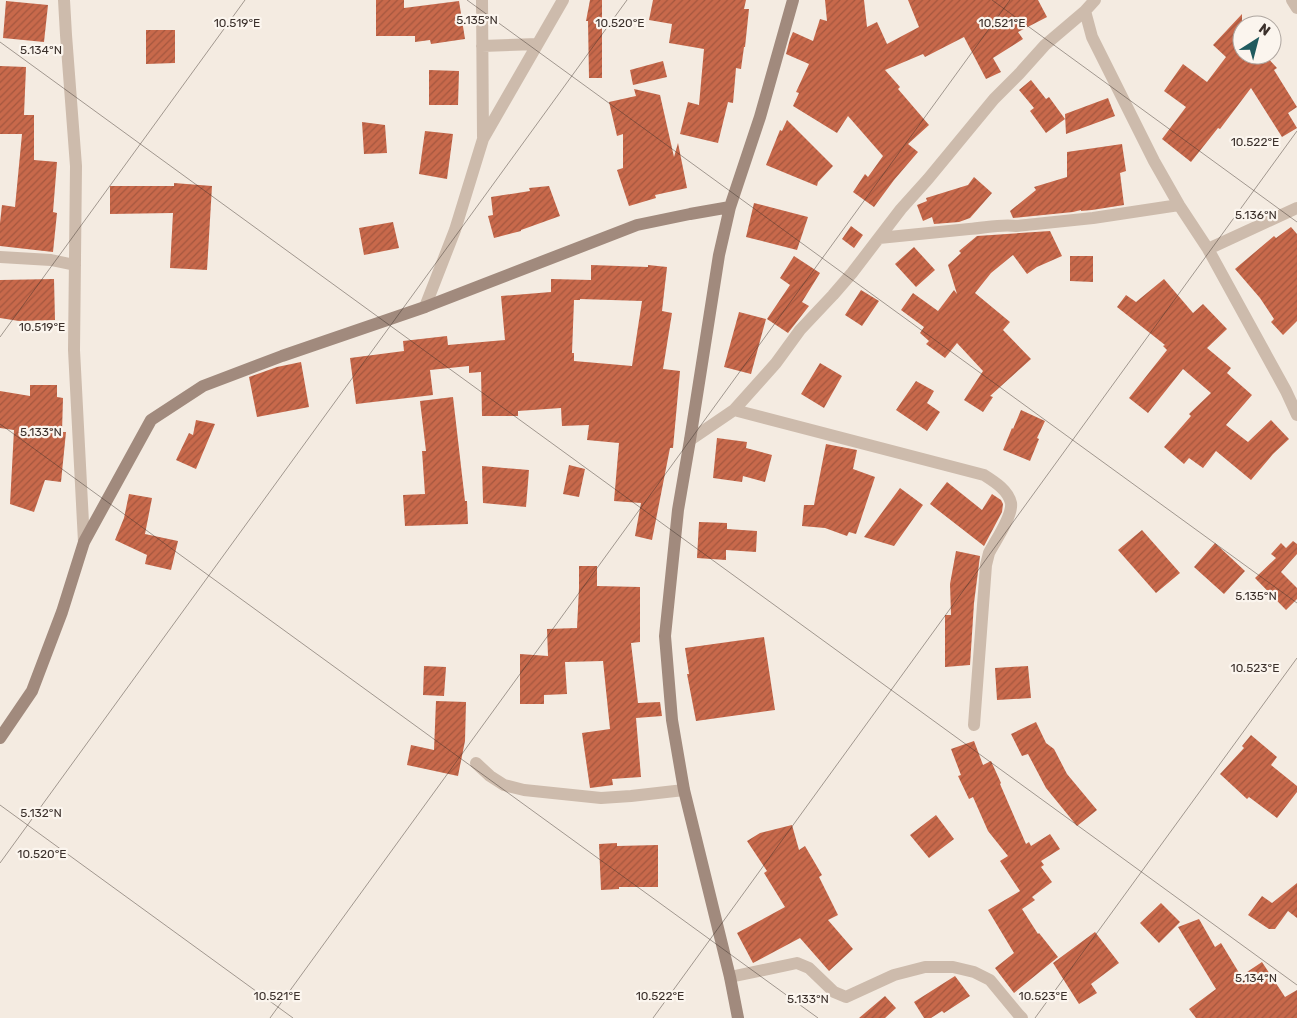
<svg xmlns="http://www.w3.org/2000/svg" width="1297" height="1018" viewBox="0 0 1297 1018" font-family="Rubik,sans-serif">
<defs>
<pattern id="building-hatch" width="6" height="6" patternUnits="userSpaceOnUse" patternTransform="scale(1.25)"><rect width="6" height="6" fill="#c8694b"/><path d="M-1 1l2-2M0 6l6-6M5 7l2-2" fill="none" stroke="#a4573f"/></pattern>
</defs>
<rect width="100%" height="100%" fill="#f4ebe1"/>
<path fill="url(#building-hatch)" fill-rule="evenodd" d="M376,0H404V8L459,1L465,39L431,44L430,40L415,42V36H376Z
M590,0H602V78H589L588,21H586Z
M653,0H746L744,9H749L745,47H744L741,69L736,68L733,103L728,102L718,143L680,134L688,102L699,105L704,49L669,43L672,24L649,20Z
M825,0H864L867,27L877,22L887,44L919,27L908,0H1038L1047,17L1018,32L1023,39L993,58L1001,72L986,79L964,37L925,57L923,54L885,70L900,87L898,89L929,125L908,144L918,152L894,180L874,207L853,192L865,174L868,177L883,156L848,116L837,133L793,106L799,93L796,92L809,64L786,54L790,39L793,32L813,41L820,19L827,21Z
M6,1L48,5L44,42L3,38Z
M1242,14V55H1265L1277,68L1274,70L1297,107L1288,113L1297,128L1282,137L1251,88L1220,129L1218,128L1191,162L1162,139L1186,107L1164,91L1183,64L1207,82L1226,57L1213,45Z
M146,30H175V63L146,64Z
M663,61L667,77L633,85L630,70Z
M0,66L26,67L24,115H34V160L57,162L53,212L57,213L53,252L0,246V223L2,205L15,207L22,134H0Z
M429,70L459,71L458,105H429Z
M1031,80L1046,99L1049,97L1065,119L1046,133L1030,111L1034,108L1019,90Z
M634,89L660,95L674,157L678,143L687,188L655,195L656,198L629,206L617,170L623,168V134L617,136L609,102L636,96Z
M1108,98L1115,116L1066,134L1065,114Z
M787,120L833,166L818,182L817,186L766,165L780,130L782,131Z
M362,122L385,125L387,153L364,154Z
M425,131L453,134L447,179L419,174Z
M1122,144L1126,171L1120,173L1124,205L1092,210L1081,211V210L1073,212L1013,218L1010,211L1036,190L1034,187L1067,177V152Z
M974,177L992,193L970,218L959,222L934,224L932,217L923,221L917,205L927,201L926,198L968,185Z
M174,183L212,186L207,270L170,268L173,213L110,214V186H174Z
M549,186L560,216L521,230V231L494,238L488,216L493,215L491,197L530,191L529,188Z
M754,203L808,217L797,250L746,237Z
M393,222L399,248L364,255L359,228Z
M851,226L863,235L854,248L842,239Z
M1291,227L1297,234V321L1283,335L1271,322L1274,319L1260,298L1235,269L1274,236L1276,238Z
M1050,231L1062,256L1037,267L1027,274L1013,255L991,273L975,293L1010,322L1003,330L1031,359L990,396L993,397L983,412L964,400L983,371L957,343L945,358L926,344L929,341L920,333L924,327L901,310L913,293L938,311L954,290L957,294L948,265L961,253L959,251L977,236Z
M914,247L935,270L916,287L895,264Z
M794,256L820,273L802,302L809,306L788,333L767,319L790,285L780,278Z
M1070,256H1093V282L1070,281Z
M591,265L648,267V265L667,267L662,311L672,313L663,369L680,371L673,448H670L652,540L635,536L641,503L614,501L619,443L587,440L589,425L562,426L561,408L518,411V416H482L481,372L469,373V366L430,370L433,395L356,404L350,358L404,351L403,341L447,336L448,345L505,340L501,296L551,292V279L591,280ZM580,299L642,301L632,366L574,361V353H572L574,300H580Z
M54,279L55,320L19,321L0,318V280Z
M1164,279L1193,313L1203,304L1227,329L1207,348L1231,368L1227,373L1252,395L1226,425L1248,442L1271,420L1289,439L1273,454L1251,480L1216,451L1203,468L1189,458L1184,464L1164,447L1191,416L1189,414L1211,393L1183,369L1148,413L1129,398L1167,350L1163,346L1165,345L1117,307L1126,295L1136,302Z
M861,290L879,301L862,326L845,315Z
M739,312L766,319L751,374L724,367Z
M301,362L309,407L257,417L249,377L277,367Z
M820,363L842,376L824,408L801,394Z
M916,381L934,391L927,403L940,412L927,431L896,410Z
M30,385H57V397L63,398L62,432H66L61,482L45,480L34,512L10,504L14,430L0,428V391L30,396Z
M453,397L465,501H467L468,524L405,526L403,495L425,494L422,451H426L420,401Z
M1021,410L1045,421L1037,438L1039,439L1030,461L1003,450L1012,428L1013,429Z
M196,420L215,424L196,469L176,460L189,433L193,435Z
M717,438L747,442L746,448L772,455L765,482L743,476L742,482L713,478Z
M826,444L857,450L853,469L875,477L856,534L849,532L847,536L825,528L802,526L804,505H814Z
M569,465L585,469L579,497L563,494Z
M482,466L529,470L526,507L483,503Z
M947,482L982,510L992,494L1001,500L1003,504L1002,512L984,546L930,504Z
M900,488L923,505L894,546L864,537Z
M129,494L152,498L145,534L178,541L171,570L145,564L147,555L115,540L124,518Z
M699,522L727,523V529L757,531L756,552L726,550V560L697,558Z
M1142,530L1180,573L1156,593L1118,550Z
M1293,541L1297,544V554L1281,572L1297,588V599L1286,610L1255,578L1276,558L1271,554L1281,543L1286,548Z
M1215,543L1245,571L1224,594L1194,567Z
M956,551L980,556L974,603L970,665L945,667V615H951L950,584Z
M579,566H597V586L640,587V642L631,643L638,703L660,702L662,716L636,718L641,777L612,779L613,785L590,788L582,733L610,729L603,661L565,662L567,694L544,695V704H520V654L548,656L547,629L577,628L579,588Z
M764,637L775,710L696,721L687,674H689L685,648Z
M424,666L446,667L444,696L423,695Z
M1028,666L1031,698L997,700L995,668Z
M436,701L466,702L465,741L458,776L407,765L411,745L434,750Z
M1036,722L1046,743L1054,749L1067,774L1097,810L1077,826L1046,788L1028,754L1022,756L1011,734Z
M1251,735L1277,757L1271,765L1297,786V792L1277,818L1249,797L1247,799L1220,774L1244,748L1242,746Z
M974,741L983,765L991,761L1001,783L1000,784L1026,844L1029,842L1031,846L1050,834L1060,849L1041,861L1044,865L1041,867L1052,882L1032,897L1035,900L1022,909L1038,934L1039,933L1058,957L1014,993L995,968L1014,953L988,910L1020,891L1000,861L1008,856L988,831L973,797L969,799L958,776L961,775L951,749Z
M936,815L954,839L929,858L910,835Z
M792,825L799,850L805,846L822,875L819,877L838,915L828,920L853,949L829,971L800,938L753,963L737,933L785,907L764,873L767,871L747,841L760,833Z
M617,843V846L658,845V887H619V889L601,890L599,844Z
M1297,883V918L1288,911L1275,929H1269L1248,915L1262,896L1272,903Z
M1161,903L1180,922L1159,943L1140,923Z
M1199,919L1215,947L1221,943L1241,976L1262,962L1285,997L1297,990V1018H1196L1189,1009L1216,989L1178,927Z
M1095,932L1119,963L1091,984L1097,993L1079,1004L1053,963Z
M955,976L970,996L944,1013L942,1011L931,1018H924L914,1002Z
M885,996L896,1008L885,1018H859Z"/>
<g fill="none" stroke-linecap="round" stroke-linejoin="round">
<path stroke="#cdbbac" stroke-width="12" d="M64,0L66,35L76,166L74,350L84,542
M482,0L483,137
M1292,0L1297,8
M1085,11L1092,37L1154,161L1179,205L1208,249L1286,391L1297,415
M482,46L537,44
M879,238C909,235 939,232 969,229C985,228 1000,224 1016,226L1093,218L1179,205
M1208,249L1297,208
M0,257L51,260L75,265
M425,307L455,230L483,139L563,0
M734,410L984,475C995,482 1008,490 1011,503C1013,516 995,541 989,553C988,557 987,561 986,565L974,725
M690,440L734,410L776,363L800,330L833,295L852,273L901,209L928,179L994,99L1019,74L1045,45L1085,11L1095,0
M476,763L490,776L504,785L524,790L601,798L631,796L684,790
M730,977L797,963L809,968L834,992L846,997L894,975L925,967H953L974,972L990,980L1019,1015L1022,1018"/>
<path stroke="#a18a7d" stroke-width="12" d="M0,738L32,691L62,612L84,542L151,420L203,386L282,356L425,307L637,225L690,214L730,207
M738,1018L730,977L684,790L672,720L665,636L678,510L690,440L719,255L730,207L760,117L793,0"/>
</g>
<path fill="none" stroke="#3b302b" stroke-width="1" stroke-opacity="0.45" d="M467,0L1297,603M992,0L1297,222M0,42L1297,985M0,337L245,0M0,424L818,1018M0,805L293,1018M0,863L627,0M270,1018L1010,0M653,1018L1297,131M1035,1018L1297,658"/>
<g font-size="12" text-anchor="middle" fill="#3b302b" stroke="#fbf5ee" stroke-width="4.5" stroke-linejoin="round" paint-order="stroke">
<text x="477" y="24">5.135°N</text>
<text x="237" y="27">10.519°E</text>
<text x="620" y="27">10.520°E</text>
<text x="1002" y="27">10.521°E</text>
<text x="41" y="54">5.134°N</text>
<text x="1255" y="146">10.522°E</text>
<text x="1256" y="219">5.136°N</text>
<text x="42" y="331">10.519°E</text>
<text x="41" y="436">5.133°N</text>
<text x="1256" y="600">5.135°N</text>
<text x="1255" y="672">10.523°E</text>
<text x="41" y="817">5.132°N</text>
<text x="42" y="858">10.520°E</text>
<text x="1256" y="982">5.134°N</text>
<text x="277" y="1000">10.521°E</text>
<text x="660" y="1000">10.522°E</text>
<text x="1043" y="1000">10.523°E</text>
<text x="808" y="1003">5.133°N</text>
</g>
<g transform="translate(1257 40) rotate(36)"><circle r="24" fill="#fbf5ee" stroke="#aea6a0"/>
<path d="M0-4L9 19L0 12L-9 19Z" fill="#1f5a5e"/>
<text y="-8" font-size="14" font-weight="bold" text-anchor="middle" fill="#3b302b">N</text>
</g>
</svg>
